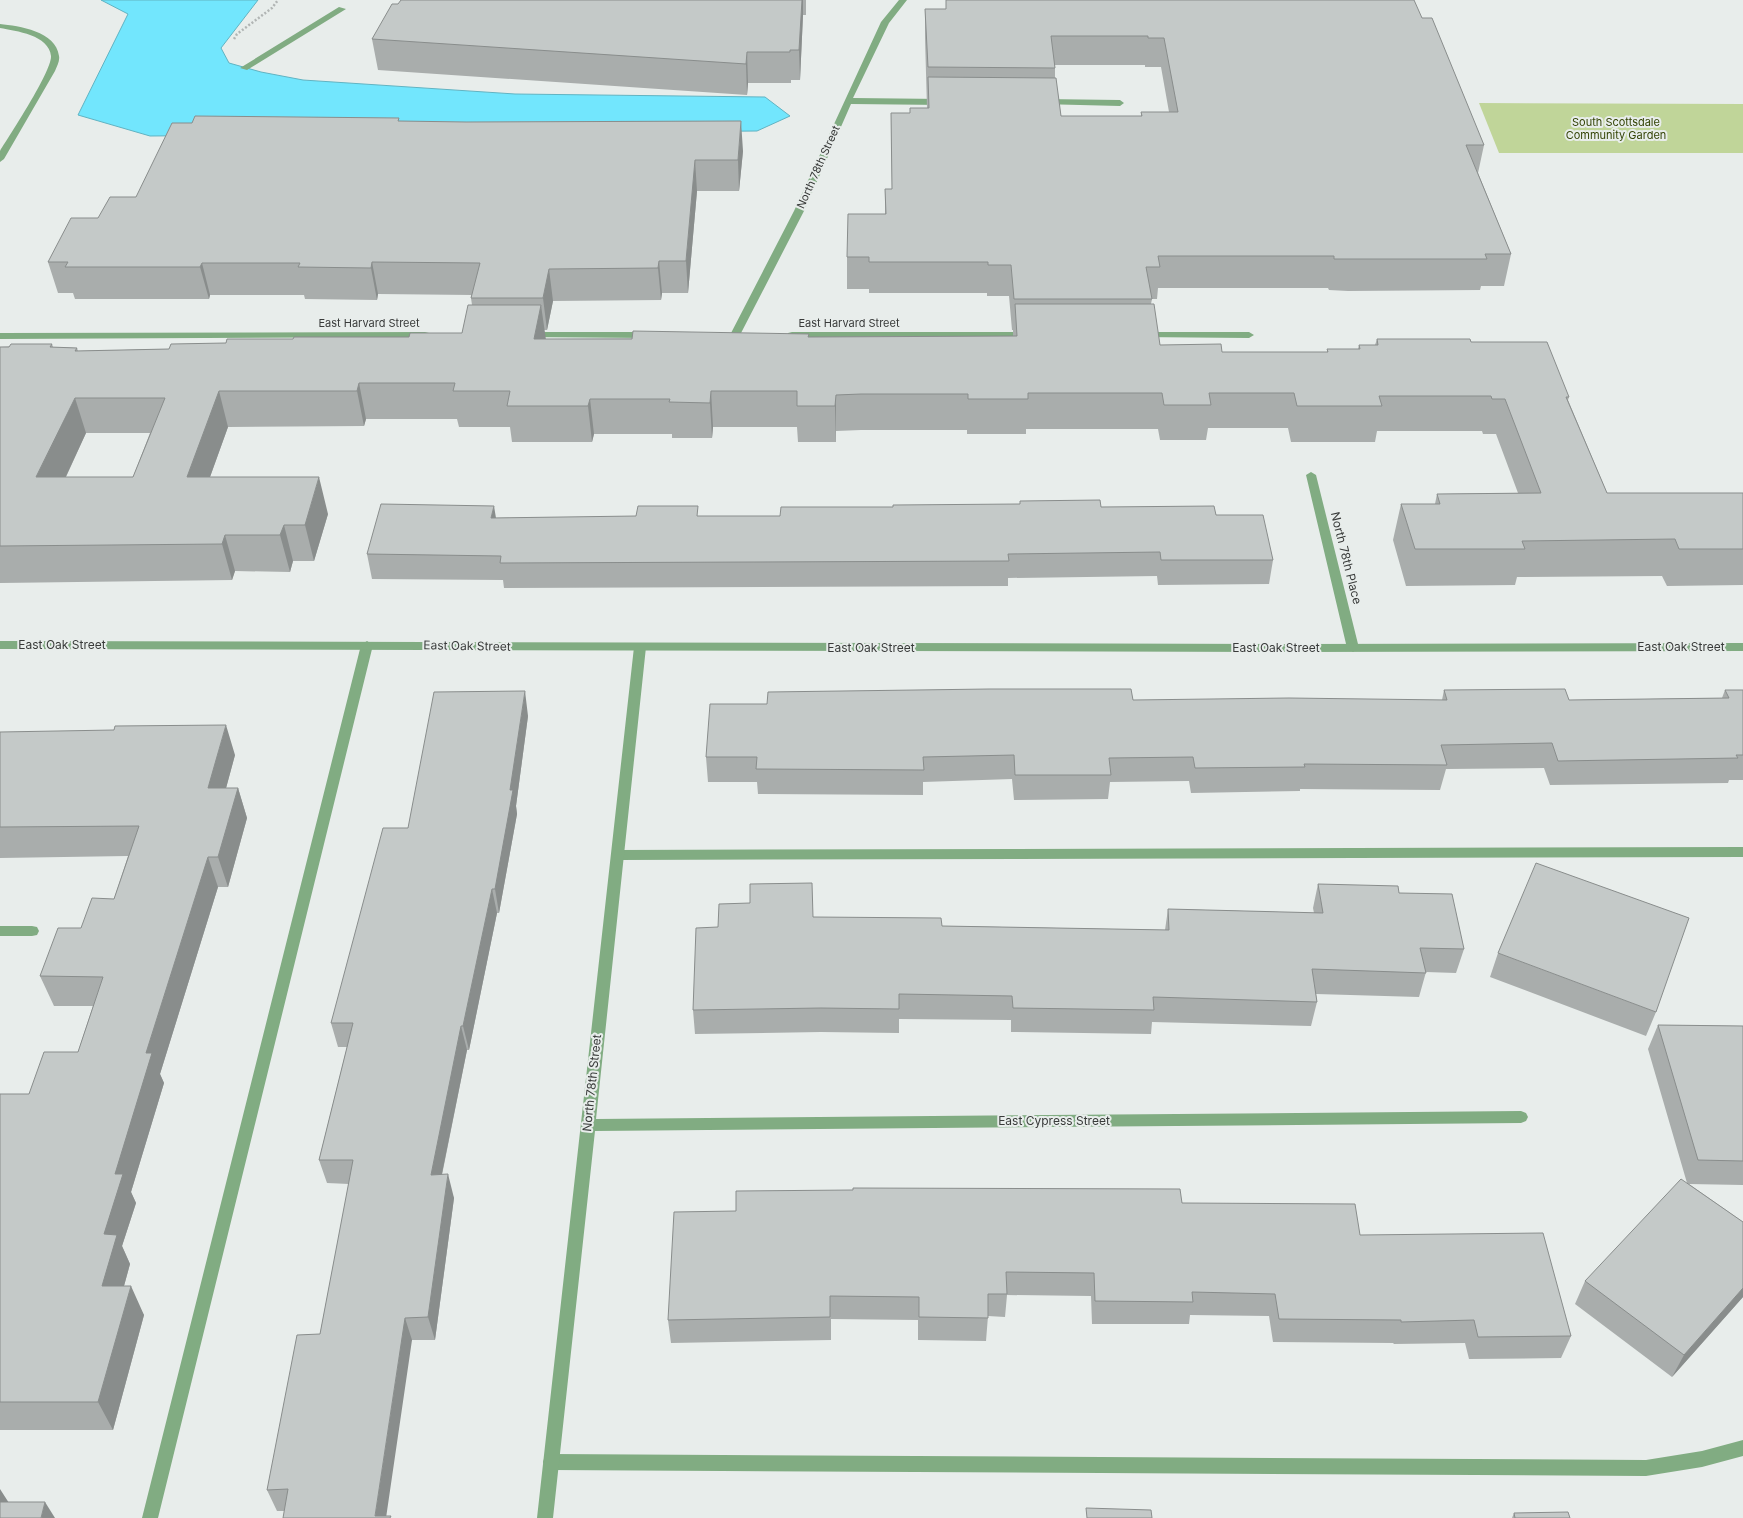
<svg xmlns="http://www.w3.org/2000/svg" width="1743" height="1518" viewBox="0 0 1743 1518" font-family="Inter,sans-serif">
<rect width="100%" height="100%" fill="#e8edeb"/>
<path fill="#c0d599" d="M1479,103L1743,104V153H1499Z"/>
<path fill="#72e6fd" stroke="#61b3c2" d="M101,0H258L221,48L229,63L261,72L303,80L515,94L765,97L790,116L757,131L150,136L78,115L128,14Z"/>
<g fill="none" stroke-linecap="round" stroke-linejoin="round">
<path stroke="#b1b5b4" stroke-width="2.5" stroke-dasharray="2 2" stroke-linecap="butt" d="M234,39L237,34L272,8L278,0"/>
<path fill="#81ac82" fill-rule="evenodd" d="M339,7L346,9L247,70L240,68Z
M367,641L373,645L158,1518H142L361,645Z
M1743,847V857L618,860L613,858L611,855L613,852L618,850Z
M1743,1440V1456L1702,1467L1646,1476L551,1470L545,1468L543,1462L545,1456L551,1454L1646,1460L1702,1451Z"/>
<path fill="#81ac82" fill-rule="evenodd" d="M899,0H907L889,23L853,98L943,99L947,102L943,105L851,104L804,211L740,335L739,337H731L730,335L794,211L881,22Z
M0,24C19,26 56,31 59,56C60,61 57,66 55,71L4,159L0,162V151C10,135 52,71 51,56C49,35 16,31 0,28Z
M1043,99L1120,100L1124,103L1120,106L1040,104V100Z
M425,332L429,333V337L0,339V333Z
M527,332H647L652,335L647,338L523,337V333Z
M792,332H1030L1035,335L1030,338L788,337V333Z
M1142,332H1249L1254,335L1249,338L1138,337V333Z
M1311,472L1316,475L1359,648L1353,652L1347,648L1306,475Z
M640,643L646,647L596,1119L1521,1111L1526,1113L1528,1117L1526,1121L1521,1123L595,1131L553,1518H537L634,647Z
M0,926H32L37,927L39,931L37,935L32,936H0Z"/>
<path fill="#81ac82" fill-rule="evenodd" d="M0,641L1301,644L1743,643V651L1301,652L0,649Z"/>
</g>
<path fill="#a9adac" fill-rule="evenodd" d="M401,0H806V15H803L800,80H791V83H748L747,95L378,70L372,39Z
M925,9L1422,18L1484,145L1478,173L1511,254L1504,286H1481L1480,290L1348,291L1329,290L1328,288H1158L1157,299H1152L1151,304L1160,345L1222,352H1327V349H1358L1359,345H1375L1377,339L1471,342L1569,397L1568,400L1607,493H1743V585L1667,586L1662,576L1517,577L1515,585L1406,586L1393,540L1401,504H1435L1437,494L1518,493L1496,434H1483L1482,431H1377L1375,442H1291L1288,428H1208L1206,440H1160L1158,429H1026V434H967V430H861L836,431V442H798L797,427H713L712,438H672V434H594L592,442H512L510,427H459L457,419H366L364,426L228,427L210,477L328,514L314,561H293L290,572L235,571L232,580L0,583V347L52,344L53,347L77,348L78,351L169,349L226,343L293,339L409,337L462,333L472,305L471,298L472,295L378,294L377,300L305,299L304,295H210L209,299H75L73,293H58L48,262L98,218L136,197L400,121L743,151L739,191H697L688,293H662L661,300L553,301L547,330H544L545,339L1013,336V330H1012L1009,296H987V293H869V289H847V257L885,214V189H892L891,113H910L927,108L925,38ZM1055,65H1145V67H1161L1169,112H1141V116H1061L1055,78ZM86,433H150L133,477H66Z
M1101,507L1216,515L1273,560L1269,584L1158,585L1157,576L1008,578V586L504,588L503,580L372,579L367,554L496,518L698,516H780Z
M1444,690L1569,700L1722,698L1725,690H1743V780H1729L1728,783L1550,785L1544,768L1446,769L1440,790L1300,789V791L1191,793L1189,781L1110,782L1108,799L1014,800L1012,779L923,782V795L758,794L757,782H708L706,757L767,704L1133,700H1442Z
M528,716L516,806L517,814L499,913H497L469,1050H467L442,1175L454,1198L435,1340H412L284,1511H277L267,1490L320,1334L349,1184L327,1183L319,1160L347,1047H338L331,1023L408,828Z
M0,732L235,755L226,788H238L247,818L228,887H218L160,1074L164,1083L131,1192L136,1203L122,1246L130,1264L124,1286L144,1315L113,1430H0V1094H29L78,1052L93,1006H54L40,976L81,928L114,899L128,856L0,858Z
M1318,884L1399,893L1464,949L1456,973L1426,972L1419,997L1316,994L1317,1002L1311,1026L1152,1022L1151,1034L1011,1032V1020L899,1019V1033L821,1032L695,1034L693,1010L718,927L942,926L1165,930L1168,909L1314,913L1313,908Z
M1498,953L1656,1012L1646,1036L1490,977Z
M1658,1025L1743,1026V1185L1689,1184L1743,1222V1297L1672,1377L1575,1304L1585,1281L1687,1183L1648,1049Z
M1182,1203L1360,1235L1571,1336L1561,1358L1469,1359L1465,1343L1394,1344L1393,1343L1273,1342L1269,1316L1190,1315L1189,1324H1092L1091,1296L1007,1295L1005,1317L988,1316L986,1341L918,1340V1320L831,1319V1340L671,1343L668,1320Z
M1514,1513L1570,1518H1512Z"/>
<path fill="#898d8c" d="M802,0H803V15L800,80L799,50Z
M747,52L748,83L747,95L746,64Z
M741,121L743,151L739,191L738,160Z
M695,160L697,191L688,293L686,261Z
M659,261L662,293L661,300L658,268Z
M372,262L378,294L377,300L371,268Z
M202,263L210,295L209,299L200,267Z
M549,269L553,301L547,330L543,298Z
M541,305L546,340L534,339Z
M359,383L366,419L364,426L357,391Z
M219,391L228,427L197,513L187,477Z
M711,391L713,427L712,438L710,403Z
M836,395V442L835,406Z
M75,398L86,433L49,513L36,477Z
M590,399L594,434L592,442L588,406Z
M319,477L328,514L314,561L305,525Z
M494,506L498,530L491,518Z
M284,525L293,561L290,572L280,535Z
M225,535L235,571L232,580L222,544Z
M525,691L528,716L516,806L517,814L499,913L495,889Z
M226,725L235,755L218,818L208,788Z
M238,788L247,818L228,887L218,857Z
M208,857L218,887L160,1074L164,1083L131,1192L136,1203L122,1246L130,1264L116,1315L102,1286L104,1234L115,1174L146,1053Z
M492,889L497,913L469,1050L463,1026Z
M461,1026L467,1050L437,1198L431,1175Z
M448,1174L454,1198L435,1340L428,1317Z
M131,1286L144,1315L113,1430L98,1402Z
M1743,1288V1297L1672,1377L1684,1355Z
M405,1318L412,1340L386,1518L375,1516Z
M0,1489L18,1517L0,1507Z
M45,1502L55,1518H41Z"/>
<path fill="#c4c9c8" stroke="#898d8c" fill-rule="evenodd" d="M401,0H802L799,50H790V52H747L746,64L372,39L392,4H398Z
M946,0H1414L1422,18H1432L1484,145H1466L1511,254H1485L1487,259H1334V256H1158L1160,267H1146L1152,299H1014L1011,265H988V262H869V257H847L848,214H886L885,189H892L891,113H910V108H929L928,77L1056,78L1061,116H1142L1141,112H1178L1164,38H1148V36H1051L1055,68L928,67L925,9H946Z
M195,116L399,118L398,121L466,122L741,121L738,160H695L686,261H659L658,268L549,269L543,298H471L480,263L372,262L371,268L298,267L300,263H202L200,267H65L68,262H48L71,218H98L110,197H136L172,123H192Z
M1015,304H1154L1160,345L1221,344L1222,352H1328L1327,349H1360L1359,345H1378L1377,339H1470L1471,342H1547L1569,397H1566L1607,493H1743V549H1679L1675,539L1522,541L1525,549H1415L1401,504H1440L1437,494L1541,493L1505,399H1492L1491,396H1379L1382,406H1297L1294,393H1209L1211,405H1164L1162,393H1028V399H968V394H861L836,395L835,406H797V391H711L710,403L669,402L670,399H590L588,406H507L510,391H453L455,383H359L357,391H219L187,477H319L305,525H284L280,535H225L222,544L0,546V347H9L11,344H52L50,347L77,348L75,351L169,349L171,344L226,343L227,339H293L294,337H409L410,333H462L468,305H541L534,339H632L633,331L809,334L808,337L1017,336ZM75,398H165L133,477H36Z
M1100,500L1101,507L1214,506L1216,515H1263L1273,560H1161L1160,552L1008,554L1009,561L500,563L501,556L367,554L381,504L494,506L491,518L636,516L638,506H698L697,516H780L781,507H893V505L1020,504V501Z
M989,689H1131L1133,700L1289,698L1447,700L1444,690L1565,689L1569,700L1729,698L1725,690H1743V755H1736L1738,758L1558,761L1552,743L1441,745L1447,765L1304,764L1305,767L1195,768L1193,757L1109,758L1111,775H1015L1014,755L923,757L924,770L756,769L757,757H706L710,704H767L768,692Z
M525,691L510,790H513L495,889H492L463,1026H461L431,1175L448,1174L428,1317L405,1318L375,1516H391L390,1518H283L288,1489L267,1490L297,1335L320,1334L353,1160H319L353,1023H331L383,828H408L434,692Z
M226,725L208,788H238L218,857H208L146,1053H152L115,1174H123L104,1234L117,1235L102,1286H131L98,1402H0V1094H29L44,1052H78L103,977L40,976L58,928H81L92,898L114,899L139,826L0,827V732L114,730L115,726Z
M1536,863L1689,918L1656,1012L1498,953Z
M812,883L813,917L941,918L942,926L1169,930L1168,909L1323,913L1318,884L1398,886L1399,893L1452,894L1464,949L1420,948L1426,973L1312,969L1317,1002L1153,997L1154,1010L1013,1008L1012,996L899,994V1009L821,1008L693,1010L696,928L718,927L719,904L750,903V884Z
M1658,1025L1743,1026V1161L1698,1160Z
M1681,1179L1743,1222V1288L1684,1355L1585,1281Z
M853,1188L1180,1189L1182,1203L1355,1204L1360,1235L1543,1233L1571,1336L1478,1337L1474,1320L1401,1322V1320L1279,1319L1275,1294L1192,1292L1193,1302L1095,1301L1094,1273L1006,1272L1007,1294H988V1318L919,1317V1297L830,1296V1317L668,1320L674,1212L736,1211V1191L853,1190Z
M0,1502H45L41,1518H0Z
M1086,1508L1151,1510L1152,1518H1087Z
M1568,1512L1570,1518H1515L1514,1513Z"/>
<g text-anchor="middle" stroke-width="4" stroke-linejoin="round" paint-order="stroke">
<g font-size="11" fill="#344406" stroke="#e8edeb">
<text x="1616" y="126">South Scottsdale<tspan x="1616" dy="13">Community Garden</tspan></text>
</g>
<g font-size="11" fill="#393b3a" stroke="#e8edeb">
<text transform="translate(818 167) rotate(-66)" y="4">North 78th Street</text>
<text x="369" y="327">East Harvard Street</text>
<text x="849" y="327">East Harvard Street</text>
</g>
<g font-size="12" fill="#393b3a" stroke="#e8edeb">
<text transform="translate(1346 558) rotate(76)" y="4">North 78th Place</text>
<text x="62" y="649">East Oak Street</text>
<text transform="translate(467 646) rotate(1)" y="4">East Oak Street</text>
<text x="1681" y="651">East Oak Street</text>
<text x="871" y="652">East Oak Street</text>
<text x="1276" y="652">East Oak Street</text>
<text transform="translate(592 1083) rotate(-84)" y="4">North 78th Street</text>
<text x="1054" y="1125">East Cypress Street</text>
</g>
</g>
</svg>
